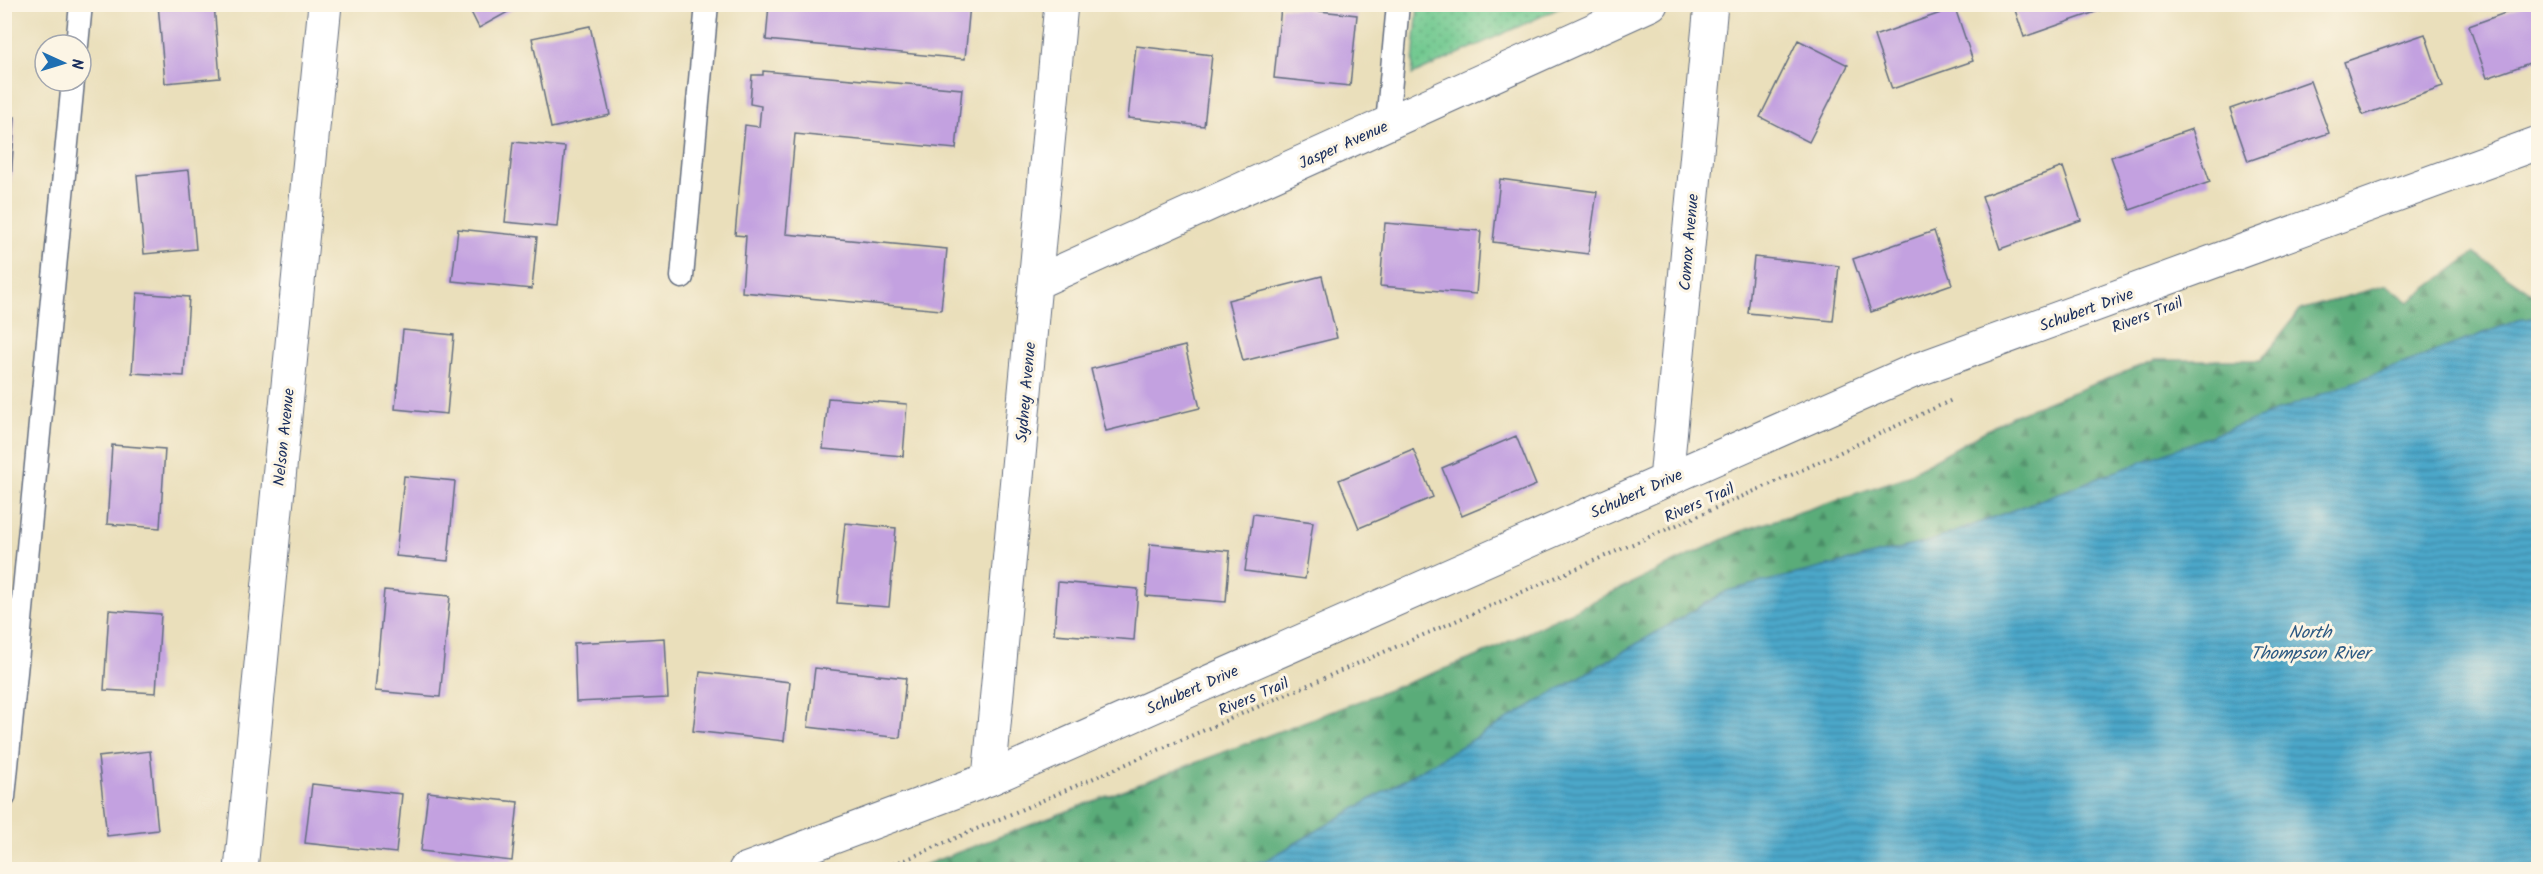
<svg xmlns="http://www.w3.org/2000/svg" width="2543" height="874" viewBox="0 0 2543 874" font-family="Kalam,sans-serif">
<defs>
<pattern id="forest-firs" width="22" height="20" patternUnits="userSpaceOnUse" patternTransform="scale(1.5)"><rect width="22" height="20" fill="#5aac79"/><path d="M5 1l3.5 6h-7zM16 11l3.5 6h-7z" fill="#4a8c66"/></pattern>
<pattern id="park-dots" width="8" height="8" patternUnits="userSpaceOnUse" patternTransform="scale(1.5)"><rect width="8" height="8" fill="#6ec88e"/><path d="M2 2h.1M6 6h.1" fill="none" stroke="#5aa377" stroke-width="1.8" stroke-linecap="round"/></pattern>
<pattern id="water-rules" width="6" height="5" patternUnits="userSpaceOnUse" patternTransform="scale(1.5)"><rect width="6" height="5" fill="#4ba7c9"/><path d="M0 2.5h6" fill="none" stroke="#3e88a6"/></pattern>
</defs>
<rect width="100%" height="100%" fill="#fcf5e5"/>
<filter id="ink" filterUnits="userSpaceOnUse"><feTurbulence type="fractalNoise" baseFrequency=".0167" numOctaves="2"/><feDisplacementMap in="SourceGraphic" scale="12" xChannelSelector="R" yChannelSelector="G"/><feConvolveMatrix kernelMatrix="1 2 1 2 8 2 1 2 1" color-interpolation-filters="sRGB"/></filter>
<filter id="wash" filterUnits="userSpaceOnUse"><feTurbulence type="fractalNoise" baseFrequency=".008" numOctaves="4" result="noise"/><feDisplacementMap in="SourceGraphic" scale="24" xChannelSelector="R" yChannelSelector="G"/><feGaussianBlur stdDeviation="1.35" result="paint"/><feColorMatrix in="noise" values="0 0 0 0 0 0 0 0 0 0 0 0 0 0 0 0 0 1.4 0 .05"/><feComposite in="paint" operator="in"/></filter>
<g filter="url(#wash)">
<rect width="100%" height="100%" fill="#eadfbb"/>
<path fill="url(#forest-firs)" stroke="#3a6e6c" stroke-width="1.5" d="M2474,253L2538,298V317L2519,320L1931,541L1727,591L1267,860L1233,870H911L1476,657L1739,532L1900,479L2012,416L2155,360H2261L2300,310L2387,285L2409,302Z"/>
<path fill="url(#park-dots)" stroke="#447c76" stroke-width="1.5" d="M1418,5V4L1566,5L1412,75Z"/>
<path fill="url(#water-rules)" stroke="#336b94" stroke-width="1.5" d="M2538,317V869H1233L1267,860L1727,591L1931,541L2519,320Z"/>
<g id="blocks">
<path fill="#c3a1e0" d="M158,4H214L220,78L165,83Z
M467,4H522L479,28Z
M769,4H970L965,59L766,40Z
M2013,4H2103L2104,9L2024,37Z
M2530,4H2538V60L2487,78L2469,26Z
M1281,7L1357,15L1350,86L1274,78Z
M1955,8L1973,61L1892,89L1874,36Z
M590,26L610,115L551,128L532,38Z
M2425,34L2443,87L2363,115L2344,62Z
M1798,40L1848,65L1809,142L1760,117Z
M1136,46L1212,55L1204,126L1128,118Z
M763,71L962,89L956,149L795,134L786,234L947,249L941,310L742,292L746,236L735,235L745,125L759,127L761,106L750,104L752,75H763Z
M2310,81L2329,133L2248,161L2230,109Z
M4,116L15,117L10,197L4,196Z
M2192,129L2210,182L2130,210L2111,157Z
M513,142L565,147L557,227L505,222Z
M2063,167L2081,220L2000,249L1982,196Z
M189,170L196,249L144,254L137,175Z
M1500,179L1597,192L1588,254L1493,242Z
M1385,223L1481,231L1476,294L1380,286Z
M458,229L537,237L532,289L452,281Z
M1934,231L1952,284L1871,312L1853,259Z
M1754,257L1839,266L1833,321L1748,313Z
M1322,276L1337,338L1243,361L1228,300Z
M137,293L189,297L184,376L132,373Z
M403,330L454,335L447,414L395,409Z
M1185,346L1200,408L1106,431L1091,369Z
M828,398L907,404L903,456L823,449Z
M1516,436L1536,485L1462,516L1442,468Z
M112,445L165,449L160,528L107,524Z
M1413,449L1433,497L1359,528L1339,480Z
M404,476L455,481L448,561L396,556Z
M1253,514L1313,522L1305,579L1245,571Z
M845,523L896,528L889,607L837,603Z
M1150,544L1230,551L1226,602L1146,596Z
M1058,582L1138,589L1134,640L1054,634Z
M384,590L450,596L440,697L375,691Z
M109,610L161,614L156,693L104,690Z
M665,638L668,698L576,702L574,643Z
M815,668L906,678L900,738L808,727Z
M700,672L790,682L784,741L693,731Z
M150,751L158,830L107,836L98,757Z
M312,784L402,794L396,853L305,843Z
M428,792L518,802L512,861L421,851Z"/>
</g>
</g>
<g filter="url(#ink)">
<use href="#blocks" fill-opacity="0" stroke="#636d7f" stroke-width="1.5"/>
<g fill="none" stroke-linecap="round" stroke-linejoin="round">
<g stroke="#636d7f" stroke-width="25">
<path id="service" d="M77,45L81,4
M1387,124L1398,4
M682,277L707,4
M4,797L73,81"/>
</g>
<g stroke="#636d7f" stroke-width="35">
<path id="minor" d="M1035,283L1651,4
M1666,480L1711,4
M989,779L1061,4
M241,870L325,4
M745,870L989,779L1911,372L2538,143"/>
</g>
<path stroke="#636d7f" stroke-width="4" stroke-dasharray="1.5 4.5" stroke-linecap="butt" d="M877,870L912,857L1665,530L1789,476L1954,399"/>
<use href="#service" stroke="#fff" stroke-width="22"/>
<use href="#minor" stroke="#fff" stroke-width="33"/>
</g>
</g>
<g text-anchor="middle" stroke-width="6" stroke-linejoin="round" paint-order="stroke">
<g font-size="16" fill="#1b2f5e" stroke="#fcf5e5">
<text transform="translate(1343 144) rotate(-24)" y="6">Jasper Avenue</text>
<text transform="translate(1688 242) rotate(-85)" y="6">Comox Avenue</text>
<text transform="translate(2086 309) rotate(-20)" y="6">Schubert Drive</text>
<text transform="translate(2147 314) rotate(-21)" y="6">Rivers Trail</text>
<text transform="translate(1025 392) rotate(-85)" y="6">Sydney Avenue</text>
<text transform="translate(283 437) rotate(-84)" y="6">Nelson Avenue</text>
<text transform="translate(1636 493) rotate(-24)" y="6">Schubert Drive</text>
<text transform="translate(1699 502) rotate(-24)" y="6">Rivers Trail</text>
<text transform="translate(1192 689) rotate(-24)" y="6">Schubert Drive</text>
<text transform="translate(1253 696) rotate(-23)" y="6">Rivers Trail</text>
</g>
<g font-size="18" font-style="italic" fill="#2c5983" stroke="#fcf5e5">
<text x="2310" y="638">North<tspan x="2310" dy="21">Thompson River</tspan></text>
</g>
</g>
<rect width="2543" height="874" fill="none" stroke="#fcf5e5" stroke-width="24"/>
<g transform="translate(63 63) rotate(94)"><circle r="28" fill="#fcf5e5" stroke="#a2a6af" stroke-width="1.5"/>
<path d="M0-4.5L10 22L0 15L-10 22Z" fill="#1f6fb2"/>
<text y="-9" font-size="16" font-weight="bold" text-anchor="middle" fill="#1b2f5e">N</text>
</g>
</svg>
